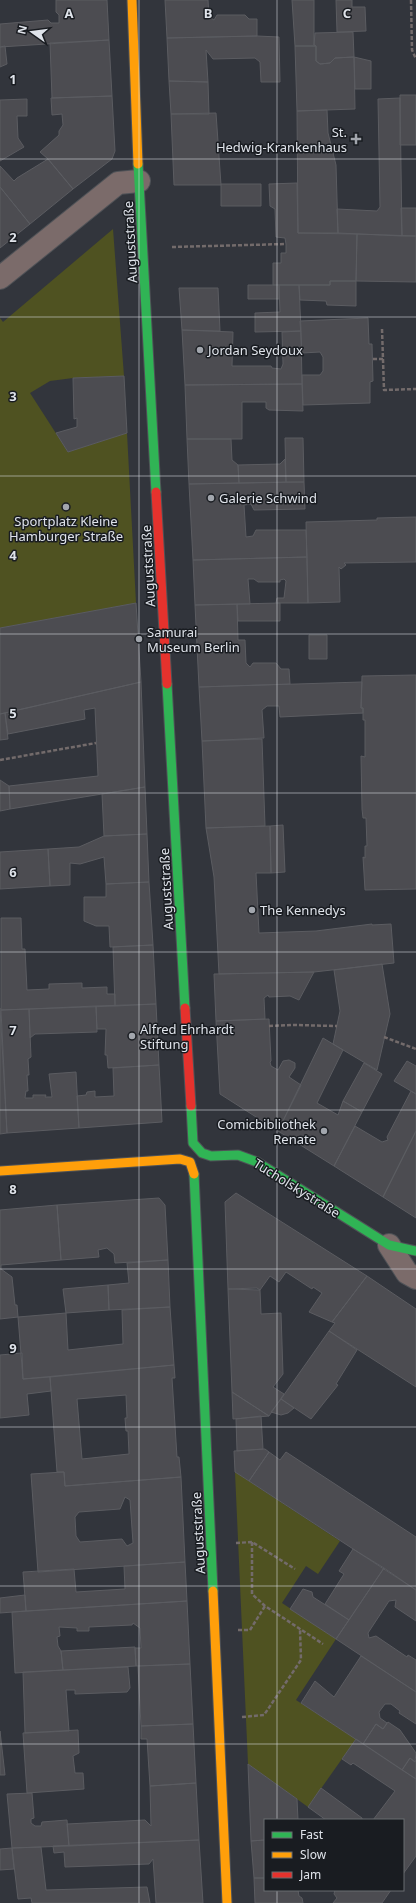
<svg xmlns="http://www.w3.org/2000/svg" width="416" height="1903" viewBox="0 0 416 1903" font-family="'Noto Sans',sans-serif">
<rect width="100%" height="100%" fill="#32353c"/>
<path fill="#4f5221" d="M113,229L124,376L73,378L50,381L30,393L68,452L127,433L136,603L0,628V318L3,322Z
M235,1472L340,1541L318,1574L306,1566L282,1603L336,1639L296,1700L356,1739L308,1807L248,1764Z"/>
<path fill="#4c4c51" stroke="#5b5c61" fill-rule="evenodd" d="M56,0H107L109,40L0,47V24L48,20L51,23H59V15L56,12Z
M165,0H208L209,17L214,20L217,15H245L249,19H257V36L167,38Z
M292,0H314V45L316,46H295Z
M336,0H352V7H365L366,31L337,32Z
M353,32L354,57L335,58L330,63L320,64L316,61V46L314,45L315,33Z
M257,36L279,37L280,82H261L260,62L255,58L213,59L206,50L208,82L169,81L167,38Z
M109,40L112,96L52,98L50,43Z
M5,46L7,64L0,67V47Z
M295,46H316V61L320,64L330,63L335,58L354,57L355,109L297,111Z
M354,57L371,61V89H355Z
M169,81L208,82L209,114H171Z
M400,95H416V145H400Z
M112,96L115,151L112,159L73,189L48,159L40,152L59,135V131L63,125L62,114L52,115L51,98Z
M400,98L402,236L338,233L337,209L377,211L380,207L378,99Z
M27,99V116H17L18,138L24,147L0,161V100Z
M327,110L328,133L336,165L338,233H298L297,111Z
M216,113L221,185H174L171,114Z
M48,159L73,189L30,224L0,187V166L14,181L17,178Z
M297,183L298,233L357,234L356,281H330V285H273V263H281V253H286V244L285,238L276,237L275,209L270,206L269,184Z
M221,184H261V206H221Z
M0,187L30,224L0,248Z
M401,208H416V236H402Z
M357,234L416,236V282L356,281Z
M330,281H356V306L327,305L326,301L300,300L299,285H330Z
M248,285H279V299H248Z
M279,285H299L301,331L255,332V313L280,312Z
M179,288H218L220,331L182,330Z
M368,318L369,344H372L373,381L370,382V403L303,405L302,375H320L323,371V357L320,352L302,353L300,321Z
M182,330L233,332L232,366H271L272,368L281,369L283,364L282,332L301,331L302,384L185,385Z
M124,376L127,433L68,452L56,433L77,427V418L74,419L73,378Z
M302,384L303,411L269,410L266,408V402H242V439H187L185,385Z
M285,438H303L304,482H286Z
M187,439H231L232,460L238,465L239,483L189,484Z
M285,459L286,482L239,483L238,465L280,464Z
M304,482L305,509L254,510L251,504L244,505L246,537L253,536L256,530H306L307,557L193,560L189,484Z
M416,517V562L344,563L346,565L341,569L339,567L340,602L308,603L306,522L377,520V518Z
M307,557L308,603H276L277,598H284L286,581L284,579L280,580V582H258L254,579H248L250,604L195,605L193,560Z
M136,603L141,682L0,714V628Z
M280,603V621H238L237,604Z
M237,604L238,640H245L246,663L250,667L253,663H276L281,669H289L290,684L199,687L195,605Z
M309,635H327V659H309Z
M416,675V889L365,890L363,857L365,858V846H367L366,818H363L362,809L361,756L365,757V720H363V708H361L362,676Z
M141,682L145,787L10,809L9,786L98,776L95,708L84,710L85,719L8,734L5,713Z
M362,682L361,708H363V713L280,717L279,706H267L262,710L264,738L202,741L199,687Z
M5,713L8,739L0,740V714Z
M262,739L265,826L206,828L202,741Z
M0,780L9,786L10,809L0,811Z
M145,787L147,834L104,836L102,794Z
M283,825L285,872L271,873L270,826Z
M270,826L271,873H256L259,933L316,931L372,924V925L391,924L394,963L314,972L219,974L214,877L206,828Z
M147,834L149,882L106,884L104,857L80,864L70,863V885L50,886L48,849L79,847L104,836Z
M48,849L50,886L0,889V852Z
M149,882L153,945L110,947L109,926H96L84,921V897H106V884Z
M1,918H21L22,949H25L27,990L49,989V984L82,983V988L107,987V994H115V1006L1,1010Z
M153,945L156,1004L115,1006L113,947Z
M382,964L390,1014L377,1070L333,1044L340,1011L334,970Z
M314,972L299,1000L290,996L269,997L268,995L264,998L265,1019L216,1021L214,974Z
M156,1004L159,1065L108,1068L107,1055H105L106,1029H97L96,1006Z
M96,1006L97,1032L35,1034L30,1038L29,1009Z
M0,1008L7,1133L0,1134Z
M29,1009L31,1057L28,1059L29,1075H27L28,1091H26L25,1098H33V1095H46L45,1097H52L49,1074L76,1072L79,1128L7,1133L1,1010Z
M269,1019L271,1061L270,1062L271,1066L278,1070L283,1061L289,1060L295,1063V1068L289,1077L301,1085L278,1131L220,1094L216,1021Z
M323,1038L343,1050L317,1103L338,1115L343,1101L362,1112L334,1166L278,1131Z
M407,1061L416,1066V1094L394,1081Z
M364,1063L382,1074L362,1112L343,1101Z
M159,1065L162,1122L79,1128L77,1096L86,1095L87,1092L95,1091V1097L114,1096L113,1068Z
M411,1091L416,1094V1131L383,1197L334,1166L355,1126L382,1142L388,1140L387,1137Z
M416,1131V1218L383,1197Z
M236,1193L367,1276L332,1322L309,1312L322,1293L313,1287L312,1289L286,1272L279,1282L270,1276L260,1290L228,1289L225,1202Z
M159,1198L165,1205L168,1260L115,1263L114,1254L107,1248L98,1250L99,1257L61,1260L57,1205Z
M57,1205L61,1260L1,1265V1269L12,1277L15,1305H17L18,1317L0,1319V1210Z
M168,1260L170,1307L109,1310L108,1285L129,1283L127,1263Z
M367,1276L416,1309V1387L329,1331L335,1323L332,1322Z
M108,1285L109,1310L66,1313L63,1289Z
M257,1288L260,1290L261,1314L281,1313L283,1374L273,1387L284,1394L269,1416L232,1392L228,1289Z
M170,1307L174,1365L23,1379L18,1317L66,1313L68,1350L123,1344L122,1310Z
M329,1331L357,1350L336,1384L338,1385L311,1419L281,1399Z
M22,1353L23,1379L50,1377L51,1391L27,1394L29,1415L0,1418V1355Z
M174,1365L175,1378H172L177,1457H179L181,1477L65,1486L64,1472H57L50,1377ZM126,1395L127,1418H125L126,1431H128L129,1454L82,1459L77,1399Z
M232,1392L269,1416L233,1419Z
M281,1399L294,1408L288,1413L281,1415L271,1412Z
M261,1416L263,1449L237,1451L236,1419Z
M265,1449L269,1452L249,1481L235,1472L234,1451Z
M269,1452L280,1460L286,1452L416,1537V1590L249,1481Z
M64,1472L65,1486L181,1477L185,1562L38,1572L31,1474ZM125,1497L130,1500L133,1543L127,1546L122,1539L80,1542L76,1536L75,1517L79,1512L120,1509Z
M353,1549L384,1568L349,1620L325,1604L344,1574L339,1571Z
M185,1562L187,1601L26,1611L23,1572L74,1569L76,1592L125,1589L124,1566Z
M384,1568L416,1590V1621L395,1607L396,1600L389,1601L368,1633L369,1638L376,1636L407,1657L408,1655L416,1660V1692L336,1639Z
M303,1589L312,1592L313,1597L349,1620L336,1639L290,1609Z
M25,1595L26,1611L0,1613V1598Z
M187,1601L190,1664L136,1666L135,1648H141L140,1628L133,1623L132,1625L89,1627V1631H77V1628L59,1627L60,1636L57,1637L58,1646L61,1651L63,1670L15,1673L12,1612Z
M135,1647L136,1666L63,1670L61,1651Z
M361,1656L416,1692V1724L399,1713L400,1711L391,1704H385L379,1712L380,1718L387,1723L383,1729L376,1724L363,1744L301,1703L315,1681L334,1697Z
M190,1664L193,1724L141,1726L138,1666Z
M128,1667L130,1688L127,1692L75,1694V1690H66L69,1731L25,1733L23,1672Z
M388,1722L400,1730L416,1753L415,1762L410,1758L402,1770L363,1744L376,1724L383,1729Z
M193,1724L196,1783L150,1786L147,1739H141V1726Z
M78,1730L79,1753L73,1756L75,1773H83L84,1789L27,1793L23,1733Z
M0,1731L5,1775H0Z
M356,1739L416,1779V1856L403,1874V1820H373L395,1791L353,1763L351,1765L342,1759Z
M410,1758L415,1762L416,1760V1779L402,1770Z
M248,1764L297,1799L298,1820H265V1840L251,1841Z
M196,1783L199,1840L69,1846L67,1824L145,1820L151,1826L150,1786Z
M321,1788L362,1818V1820H326L308,1807Z
M32,1793L34,1818L31,1819V1823L35,1826H41L42,1822L67,1820L69,1846L12,1848L7,1794Z
M199,1840L203,1903H156L153,1859L149,1864L65,1867L64,1852L54,1853L53,1846Z
M265,1840V1878H254L251,1841Z
M41,1847L46,1890L147,1887L150,1903H32L31,1898L18,1899L12,1848Z
M12,1848L14,1869L0,1870V1849Z
M254,1878H265V1890H298L299,1896L302,1898L303,1903H255Z
M335,1890H391L382,1903H333L337,1898L334,1894Z"/>
<g fill="none" stroke-linecap="round" stroke-linejoin="round">
<g stroke="#4f5257" stroke-width="24">
<path id="street" d="M0,278L118,183L139,181
M389,1245L407,1273L416,1278"/>
</g>
<g stroke="#4f5257" stroke-width="11">
<path id="fast" d="M138,164L156,492
M167,684L185,1008
M191,1106L193,1143L202,1153L211,1156L238,1155L257,1162L389,1245L416,1251
M194,1174L213,1591"/>
</g>
<g stroke="#4f5257" stroke-width="11">
<path id="slow" d="M132,0L138,164
M0,1171L180,1159L190,1162L194,1174
M213,1591L227,1903"/>
</g>
<g stroke="#4f5257" stroke-width="11">
<path id="jam" d="M156,492L167,684
M185,1008L191,1106"/>
</g>
<path stroke="#736b6b" stroke-width="2.5" stroke-dasharray="4 2" stroke-linecap="butt" d="M411,0L412,50L416,59
M172,247L286,244
M382,329L384,390L416,389
M373,359H383
M0,760L96,743
M269,1026L294,1025L337,1026
M384,1037L416,1049
M252,1542V1594L265,1606L323,1644
M236,1543L252,1542L295,1569
M238,1630H250L265,1606
M242,1717L264,1715L301,1660L300,1630"/>
<use href="#street" stroke="#7b6b6a" stroke-width="22"/>
<use href="#fast" stroke="#30b455" stroke-width="9"/>
<use href="#slow" stroke="#ff9f0a" stroke-width="9"/>
<use href="#jam" stroke="#e5322d" stroke-width="9"/>
</g>
<path fill="none" stroke="#dfe3ea" stroke-width="1" stroke-opacity="0.55" d="M139,0V1903M277,0V1820M0,159H416M0,317H416M0,476H416M0,634H416M0,793H416M0,952H416M0,1110H416M0,1269H416M0,1427H416M0,1586H416M0,1744H416M277,1890V1903"/>
<g fill="#a2a6ad" stroke="#191c21" stroke-width="1.5">
<path d="M354 133h4v4h4v4h-4v4h-4v-4h-4v-4h4z"/>
<circle cx="200" cy="350" r="4"/>
<circle cx="211" cy="498" r="4"/>
<circle cx="66" cy="507" r="4"/>
<circle cx="139" cy="639" r="4"/>
<circle cx="252" cy="910" r="4"/>
<circle cx="132" cy="1036" r="4"/>
<circle cx="324" cy="1131" r="4"/>
</g>
<g text-anchor="middle" stroke-width="3" stroke-linejoin="round" paint-order="stroke">
<g font-size="13" fill="#dfe3ea" stroke="#191c21" text-anchor="start">
<text x="347" y="137" text-anchor="end">St.<tspan x="347" dy="15">Hedwig-Krankenhaus</tspan></text>
<text x="208" y="355">Jordan Seydoux</text>
<text x="219" y="503">Galerie Schwind</text>
<text x="66" y="526" text-anchor="middle">Sportplatz Kleine<tspan x="66" dy="15">Hamburger Straße</tspan></text>
<text x="147" y="637">Samurai<tspan x="147" dy="15">Museum Berlin</tspan></text>
<text x="260" y="915">The Kennedys</text>
<text x="140" y="1034">Alfred Ehrhardt<tspan x="140" dy="15">Stiftung</tspan></text>
<text x="316" y="1129" text-anchor="end">Comicbibliothek<tspan x="316" dy="15">Renate</tspan></text>
</g>
<g font-size="13" fill="#dfe3ea" stroke="#191c21">
<text transform="translate(130 242) rotate(-93)" y="5">Auguststraße</text>
<text transform="translate(148 566) rotate(-93)" y="5">Auguststraße</text>
<text transform="translate(166 889) rotate(-93)" y="5">Auguststraße</text>
<text transform="translate(297 1188) rotate(32)" y="5">Tucholskystraße</text>
<text transform="translate(198 1533) rotate(-93)" y="5">Auguststraße</text>
</g>
</g>
<g font-size="13" text-anchor="middle" font-weight="bold" fill="#dfe3ea" stroke="#191c21" stroke-width="3" stroke-linejoin="round" paint-order="stroke">
<text x="69" y="18">A</text>
<text x="208" y="18">B</text>
<text x="347" y="18">C</text>
<text x="13" y="84">1</text>
<text x="13" y="242">2</text>
<text x="13" y="401">3</text>
<text x="13" y="560">4</text>
<text x="13" y="718">5</text>
<text x="13" y="877">6</text>
<text x="13" y="1035">7</text>
<text x="13" y="1194">8</text>
<text x="13" y="1353">9</text>
</g>
<rect x="264" y="1819" width="140" height="72" fill="#191c21" stroke="#686c71"/>
<rect x="272" y="1832" width="20" height="6" fill="#30b455" stroke="#686c71"/>
<text x="300" y="1839" font-size="12" fill="#dfe3ea">Fast</text>
<rect x="272" y="1852" width="20" height="6" fill="#ff9f0a" stroke="#686c71"/>
<text x="300" y="1859" font-size="12" fill="#dfe3ea">Slow</text>
<rect x="272" y="1872" width="20" height="6" fill="#e5322d" stroke="#686c71"/>
<text x="300" y="1879" font-size="12" fill="#dfe3ea">Jam</text>
<g transform="translate(32 32) rotate(284)" stroke="#191c21" stroke-width="3" paint-order="stroke">
<path d="M0-3L7 15L0 10L-7 15Z" fill="#dfe3ea"/>
<text y="-6" font-size="11" font-weight="bold" text-anchor="middle" fill="#dfe3ea">N</text>
</g>
</svg>
